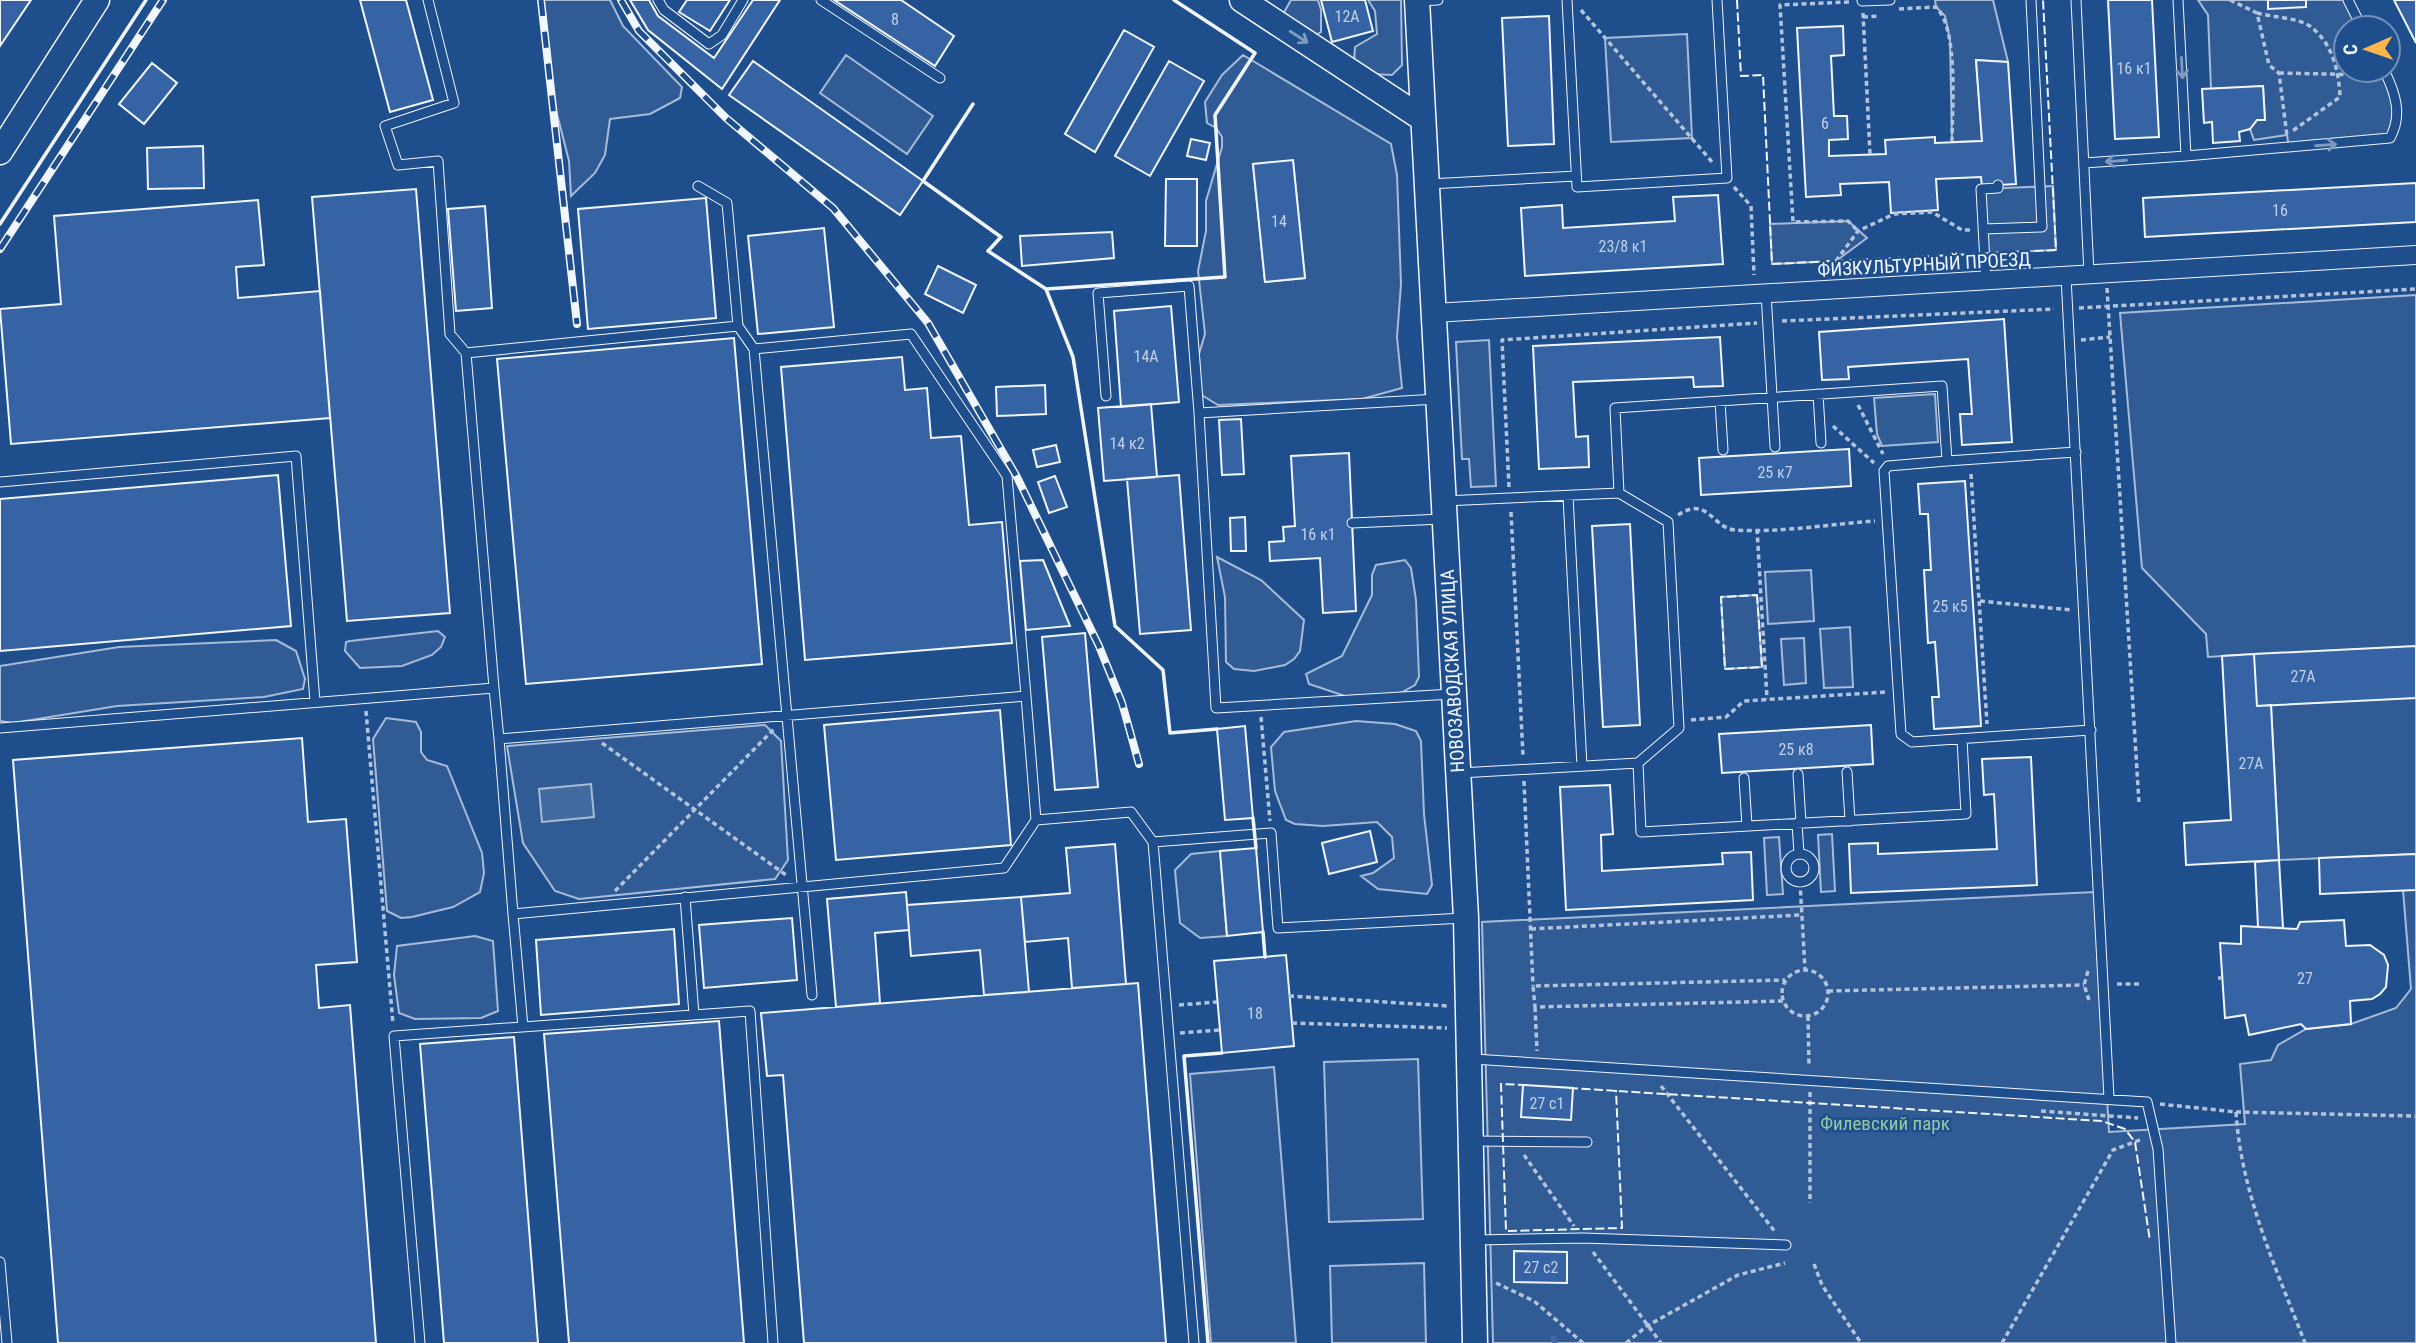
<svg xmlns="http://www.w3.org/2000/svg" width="2416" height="1343" viewBox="0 0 2416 1343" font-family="'Roboto Condensed',sans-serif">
<rect width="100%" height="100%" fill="#1f4e8c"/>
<path fill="#305b95" stroke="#a8bbd7" stroke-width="2" fill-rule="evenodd" d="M541,0H610L623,26L682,87L680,98L650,114L610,119L605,155L595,173L571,196L569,161L556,110Z
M1291,0H1318L1321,10V32L1311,38L1283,14Z
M1368,0H1401L1402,65L1392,75L1372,74L1354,62L1355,47L1377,34L1375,11Z
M1935,0H1993L2008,62L1976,60L1982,141L1952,142L1950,40L1945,16L1936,7Z
M2198,0H2268V8L2306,0H2348L2362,28H2346V70H2384L2396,99L2390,138L2289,148L2287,135L2254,140L2250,129L2257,120H2265L2263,86L2211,89L2208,15Z
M1687,34L1692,138L1611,142L1605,38Z
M846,55L933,116L907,154L820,93Z
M1243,55L1391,144L1397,175L1401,284L1397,337L1402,388L1362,399L1218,405L1200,394L1199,354L1205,334L1198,271L1206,231V201L1222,147V137L1216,128L1207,123L1205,102L1222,75ZM1293,161L1305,278L1265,282L1253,165Z
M2053,186L2056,250L1984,253L1981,189Z
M1848,221L1867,238L1836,261L1772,264L1770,224Z
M2416,295V854L2279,860L2271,706L2254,654L2208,657L2206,634L2142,568L2120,313Z
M1489,340L1496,486L1471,487L1469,459H1462L1456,342Z
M1935,394L1938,442L1882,446L1877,434L1874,398Z
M1217,557L1261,580L1304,620L1300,651L1294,659L1285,665L1254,671L1234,669L1226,662L1225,597Z
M1405,560L1411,568L1416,600L1419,677L1415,685L1397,695L1345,696L1309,684L1306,674L1342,656L1372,595V575L1376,565Z
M1811,570L1814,621L1768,624L1765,572Z
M1757,595L1762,667L1725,669L1721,597Z
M1850,627L1853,687L1824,688L1820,629Z
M438,631L445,637L441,647L432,655L402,666L360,668L345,651L346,642L350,641Z
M1804,638L1806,683L1784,685L1781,639Z
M276,640L296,651L305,679L303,689L264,697L117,706L13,723L0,721V666L119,647Z
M386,718L416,722L421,732V752L427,760L447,766L482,853L484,873L480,892L453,907L412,917L401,918L387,911L373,739Z
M1356,721L1395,724L1416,731L1421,741L1424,814L1432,885L1427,894L1378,889L1361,876L1373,873L1394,858L1392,837L1377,822L1323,826L1295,824L1286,820L1275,791L1271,747L1284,732Z
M765,725L781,741L788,860L775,879L579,899L555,891L523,843L507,746Z
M1832,834L1835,891L1821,892L1818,835Z
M1779,837L1783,894L1767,895L1764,838Z
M1220,851L1227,936L1200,938L1180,923L1175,870L1191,854Z
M2403,890H2416V1343H1493L1482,922L2095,892L2109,1132L2245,1124L2240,1064L2271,1060L2278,1045L2306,1029L2351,1024L2396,1008L2411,989Z
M475,936L493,941L498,1011L481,1018L415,1019L399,1013L394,975L397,946Z
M1418,1059L1423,1219L1329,1222L1324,1062Z
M1274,1067L1296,1343H1211L1190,1074Z
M1424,1263L1426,1343H1332L1330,1266Z"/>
<path fill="#446ba0" stroke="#a8bbd7" stroke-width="2" d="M591,784L594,817L542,822L539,789Z"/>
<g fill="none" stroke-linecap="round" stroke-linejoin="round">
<path stroke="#446ba0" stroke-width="5" d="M1553,1338L1555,1343"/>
</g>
<path fill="#3563a3" stroke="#f2f6ff" stroke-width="2" d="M0,0H31L0,46Z
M360,0H406L433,100L390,112Z
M630,0H649L658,16L714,58L753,0H780L722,89L648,30Z
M687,0H730L710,31L679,12Z
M834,0H901L954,36L935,66Z
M1321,0H1365L1373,31L1332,42Z
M2108,0H2152L2159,137L2115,139Z
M2268,0H2306V7L2268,9Z
M2394,0H2416V43Z
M1549,16L1554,144L1508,146L1502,18Z
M1843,26L1844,55L1831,56L1834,116H1847L1848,139L1829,140V156L1886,154L1885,140L1935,137V143L1982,141L1976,60L2008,62L2016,184L1982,186L1981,177L1936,179L1938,210L1891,213L1889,182L1840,184L1841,195L1806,197L1797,28Z
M1124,30L1154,47L1095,152L1065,134Z
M753,61L923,181L900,215L729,95Z
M1169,61L1204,81L1150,176L1115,156Z
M152,63L177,83L144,124L119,104Z
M2263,86L2265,120H2257L2250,129L2239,132L2240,141L2213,143L2212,122L2204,123L2202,89Z
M1191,139L1210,143L1206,160L1187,156Z
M203,146L204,188L148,189L147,148Z
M1293,160L1305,278L1265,282L1253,164Z
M1166,179H1197V246H1165Z
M2416,183V222L2145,237L2143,198Z
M416,189L450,613L347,621L312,197Z
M1718,195L1723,264L1525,276L1521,208L1562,205L1563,228L1675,221L1673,197Z
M706,198L716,318L588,329L578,209Z
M258,200L264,265L236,267L238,298L320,291L330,418L11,444L0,309L61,304L54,216Z
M485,206L492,308L456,311L448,209Z
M824,228L834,327L758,334L748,236Z
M1112,232L1114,258L1022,266L1020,236Z
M938,266L976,285L963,313L925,294Z
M1171,306L1179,402L1121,407L1114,311Z
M2004,319L2012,442L1962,445L1960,414H1972L1968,359L1848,367L1849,379L1822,380L1819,332Z
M1720,337L1723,386L1694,387L1693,377L1573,382L1576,437L1588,436L1589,467L1539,469L1533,346Z
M734,338L762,664L526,684L497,359Z
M902,357L905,390L927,388L931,438L961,436L969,525L1002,522L1012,643L805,660L781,367Z
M1045,385L1046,414L997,416L996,387Z
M1151,404L1157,477L1104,481L1098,408Z
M1241,419L1244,474L1222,475L1219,420Z
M1056,445L1060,462L1037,467L1033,450Z
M1849,449L1851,486L1701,495L1699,458Z
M1349,453L1356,611L1323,613L1320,558L1270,561L1269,542L1284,541L1283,527L1295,526L1291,456Z
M278,475L291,626L0,651V499Z
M1179,475L1191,630L1140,634L1127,479Z
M1055,476L1067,507L1049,513L1038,482Z
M1965,481L1981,726L1934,729L1932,697H1939L1935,642L1928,643L1924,570H1931L1928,514H1920L1918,484Z
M1245,517L1246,551H1231L1230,518Z
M1630,524L1640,725L1603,727L1592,526Z
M1043,560L1070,626L1026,630L1020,561Z
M1085,633L1098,787L1055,790L1042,637Z
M2416,646V698L2257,706L2254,654Z
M2254,654L2257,706L2271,705L2279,860L2186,865L2184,823L2231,820L2222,656Z
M1000,710L1011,845L836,860L824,725Z
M1871,725L1873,764L1722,773L1719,734Z
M1245,726L1253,818L1225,820L1217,729Z
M302,738L308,822L346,819L357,962L316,965L319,1008L350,1005L376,1343H58L13,760Z
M2031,757L2037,885L1851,893L1849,844L1878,843V854L1997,849L1994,794L1984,795L1982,759Z
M1610,785L1613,834L1601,835L1602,871L1723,864L1722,853L1751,852L1753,900L1566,910L1560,787Z
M1370,831L1377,862L1329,874L1322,843Z
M1115,844L1126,984L1072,988L1068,938L1025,942L1021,897L1070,893L1066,848Z
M1256,848L1263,932L1227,936L1220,851Z
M2416,854V890L2320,894L2319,858Z
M2279,860L2283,928L2258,927L2255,862Z
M906,892L909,930L875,933L880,1003L836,1007L827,899Z
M1021,897L1029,992L984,995L980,950L911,956L907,905Z
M792,918L797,980L704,988L699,925Z
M2344,920L2346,946L2370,945L2384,955L2388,965L2386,987L2380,994L2372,999L2350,1001L2351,1024L2306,1029L2301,1024L2249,1035L2245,1015L2225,1018L2220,943L2241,944V926L2297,929L2300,922Z
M674,929L679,1004L541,1015L536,940Z
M1286,955L1294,1046L1222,1053L1214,961Z
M1138,983L1166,1343H804L783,1075L767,1076L761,1013Z
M719,1021L744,1343H569L544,1034Z
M514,1037L538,1343H444L420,1044Z
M1523,1085L1573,1088L1571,1120L1521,1117Z
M1514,1251L1567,1252V1283L1514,1282Z"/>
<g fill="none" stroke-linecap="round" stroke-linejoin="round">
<g stroke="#f2f6ff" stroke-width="11">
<path id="lane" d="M428,0L454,103L385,126L398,165L438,161L450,334L466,353
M658,0L664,10L709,44L722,35L743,0
M821,0L940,78
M1567,0L1577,187L1727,178L1717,0
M2076,0L2089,274
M2178,0L2186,156L2390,138C2403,115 2395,92 2384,70
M2348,0L2362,28
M1419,1L1438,0
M1862,1L1890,0
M2084,163L2186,156
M1429,184L1576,176
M1983,229L2042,227L2031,0
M2066,277L2109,1098
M1986,281L1981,189L1998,188V185
M1766,293L1775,447
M738,326L754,349
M1818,394L1821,443
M1106,396L1098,293L1189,286L1199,413
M1437,399L1199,413L1216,708L1452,694
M1720,401L1723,450
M1947,461L1888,466L1884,471L1901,734L1912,742L2091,730
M0,482L296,456L315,702
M1619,493L1668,522L1679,728L1638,763
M1568,496L1582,766
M1444,501L1619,493L1615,408L1942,386L1947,461L2076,452
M1352,523L1442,519
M494,688L466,353L738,326L727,203L698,186
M0,728L494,688L499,739L1026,696L1036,820L1131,812L1153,842L1194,1343
M499,739L513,914L1004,868L1036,820
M1847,772L1850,821
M1460,773L1638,763L1641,832L1966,814L1962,739
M1798,774L1801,823
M1744,778L1747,826
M1797,823L1799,854
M1153,842L1271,833L1278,928L1464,918
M1786 868a14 14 0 1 1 28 0a14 14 0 1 1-28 0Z
M685,897L694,1015
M513,914L523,1027
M812,995L754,349L911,334L1007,476L1026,696
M1473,1059L2147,1102L2158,1149L2171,1343
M1473,1141L1587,1142
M1476,1240L1583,1238L1786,1245
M0,1262L7,1343
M420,1343L394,1036L750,1011L773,1343"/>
</g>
<g stroke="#f2f6ff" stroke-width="20">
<path id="street" d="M1434,313L2416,255"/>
</g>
<g stroke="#f2f6ff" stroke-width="27">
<path id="secondary" d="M1242,0L1423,119
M1417,0L1466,918L1475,1343
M0,152L97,0"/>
</g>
<path stroke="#b3c4dc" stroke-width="3.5" stroke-dasharray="5 3.5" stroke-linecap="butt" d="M2230,0L2257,13L2269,65L2279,73L2287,136
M1849,2L1780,5L1793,222L1848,221L1858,231
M1899,9L1936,7C1959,29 1952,109 1952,142
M1581,10L1713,163
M1863,13L1870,154
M2257,13C2272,17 2300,18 2311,27C2333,44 2339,72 2340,97L2291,132
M1863,17L1880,16
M2279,73L2372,75
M1734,187L1751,206L1754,275
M1836,261L1858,231L1894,214L1932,212L1962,230H1970
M2107,288L2139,803
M2079,308L2416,289
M1782,321L2054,309
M2081,340L2110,337
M1858,405L1883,454
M1833,426L1874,463
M1971,474L1987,724
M1509,487L1502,340L1757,323
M1511,512L1523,756
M1678,515C1708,495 1712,528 1735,530C1780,533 1830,524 1875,521
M1757,529L1767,699
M1980,601L2071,610
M366,711L393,1024
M1261,717L1270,821
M1691,720L1726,717L1744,701L1886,692
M602,743L786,875
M1524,781L1533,986
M1800,882L1805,969
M615,891L774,729
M1531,929L1801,915
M1782 993a23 23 0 1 1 46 0a23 23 0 1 1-46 0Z
M2088,971L2084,985L2089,1000
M2218,978H2221
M2117,984H2140
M1828,991L2084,985
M1289,996L1448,1006
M1783,1001L1535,1007L1533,986L1785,980
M1179,1005L1217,1002
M1535,1007L1537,1051
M1808,1016L1809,1067
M1292,1023L1447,1028
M1180,1033L1220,1030
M1661,1086L1776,1233
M1810,1092V1203
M2160,1104L2236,1112L2416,1116
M2041,1111L2138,1118
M2236,1112C2241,1193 2276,1268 2305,1343
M1524,1155L1574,1226
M1593,1252L1661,1343
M1814,1264L1822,1285L1861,1343
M1496,1283L1534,1301L1583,1343
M1626,1343L1647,1326L1738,1275L1785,1263
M2002,1343L2113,1150L2142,1139"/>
<use href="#lane" stroke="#1f4e8c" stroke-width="9"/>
<use href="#street" stroke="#1f4e8c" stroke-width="18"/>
<use href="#secondary" stroke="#1f4e8c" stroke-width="24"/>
<g stroke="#f2f6ff" stroke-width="8">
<path id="rail" d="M541,0L577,324
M621,0L639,31L726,118L833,208L928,323L1017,477L1099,646L1122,703L1139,764
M0,249L163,0"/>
</g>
<use href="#rail" stroke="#1f4e8c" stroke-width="5" stroke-dasharray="16" stroke-linecap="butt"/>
<path stroke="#f2f6ff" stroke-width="2" stroke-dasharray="9 3.5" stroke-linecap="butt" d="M1737,0L1741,76L1763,75L1772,264L2056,250L2043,0
M1757,595L1762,667L1725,669L1721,597Z
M1527,1085L1501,1084L1506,1231L1622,1228L1616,1090
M1569,1088L2102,1121L2125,1129L2135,1142L2150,1241"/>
<path stroke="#f2f6ff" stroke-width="3.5" d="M973,104L923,181L1001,237L988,251L1046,289L1073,357L1115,626L1163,670L1170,733L1217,729
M0,224L146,0
M1046,289L1225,277L1215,115L1255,53L1174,0
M1253,818L1256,848
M1263,932L1265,957
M1208,1343L1184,1056L1222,1053"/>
</g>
<defs><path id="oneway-shaft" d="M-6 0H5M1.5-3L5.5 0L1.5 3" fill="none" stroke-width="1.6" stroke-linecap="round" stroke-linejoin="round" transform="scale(1.75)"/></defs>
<g stroke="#7e9ac0">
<use href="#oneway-shaft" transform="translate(1299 37) rotate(33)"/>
<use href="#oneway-shaft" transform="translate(2182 68) rotate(87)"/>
<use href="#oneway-shaft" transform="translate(2326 145) rotate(-4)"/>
<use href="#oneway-shaft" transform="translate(2116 161) rotate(176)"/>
</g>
<g text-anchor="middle" stroke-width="5" stroke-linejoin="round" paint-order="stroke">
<g font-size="16" fill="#c3d1e8">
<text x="1347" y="22">12А</text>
<text x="895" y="25">8</text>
<text x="2134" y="74">16 к1</text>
<text x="1825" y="129">6</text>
<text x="2280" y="216">16</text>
<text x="1279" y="227">14</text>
<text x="1623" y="252">23/8 к1</text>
<text x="1146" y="362">14А</text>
<text x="1127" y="449">14 к2</text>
<text x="1775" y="478">25 к7</text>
<text x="1318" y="540">16 к1</text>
<text x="1950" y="612">25 к5</text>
<text x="2303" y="682">27А</text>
<text x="1796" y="755">25 к8</text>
<text x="2251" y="769">27А</text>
<text x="2305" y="984">27</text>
<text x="1255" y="1019">18</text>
<text x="1547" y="1109">27 с1</text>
<text x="1541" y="1273">27 с2</text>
</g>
<g font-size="19" fill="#f2f6ff" stroke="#1f4e8c">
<text transform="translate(1924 264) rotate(-3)" y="7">ФИЗКУЛЬТУРНЫЙ ПРОЕЗД</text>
<text transform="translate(1452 671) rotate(-93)" y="7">НОВОЗАВОДСКАЯ УЛИЦА</text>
</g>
<g font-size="19" fill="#97c8a6" stroke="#1f4e8c">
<text x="1885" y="1130">Филевский парк</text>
</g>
</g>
<g transform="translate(2367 49) rotate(268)"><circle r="33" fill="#1f4e8c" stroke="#7391ba" stroke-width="2"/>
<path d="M0-5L12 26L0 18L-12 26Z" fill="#ffb74d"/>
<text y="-10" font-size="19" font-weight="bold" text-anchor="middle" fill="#f2f6ff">С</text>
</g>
</svg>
